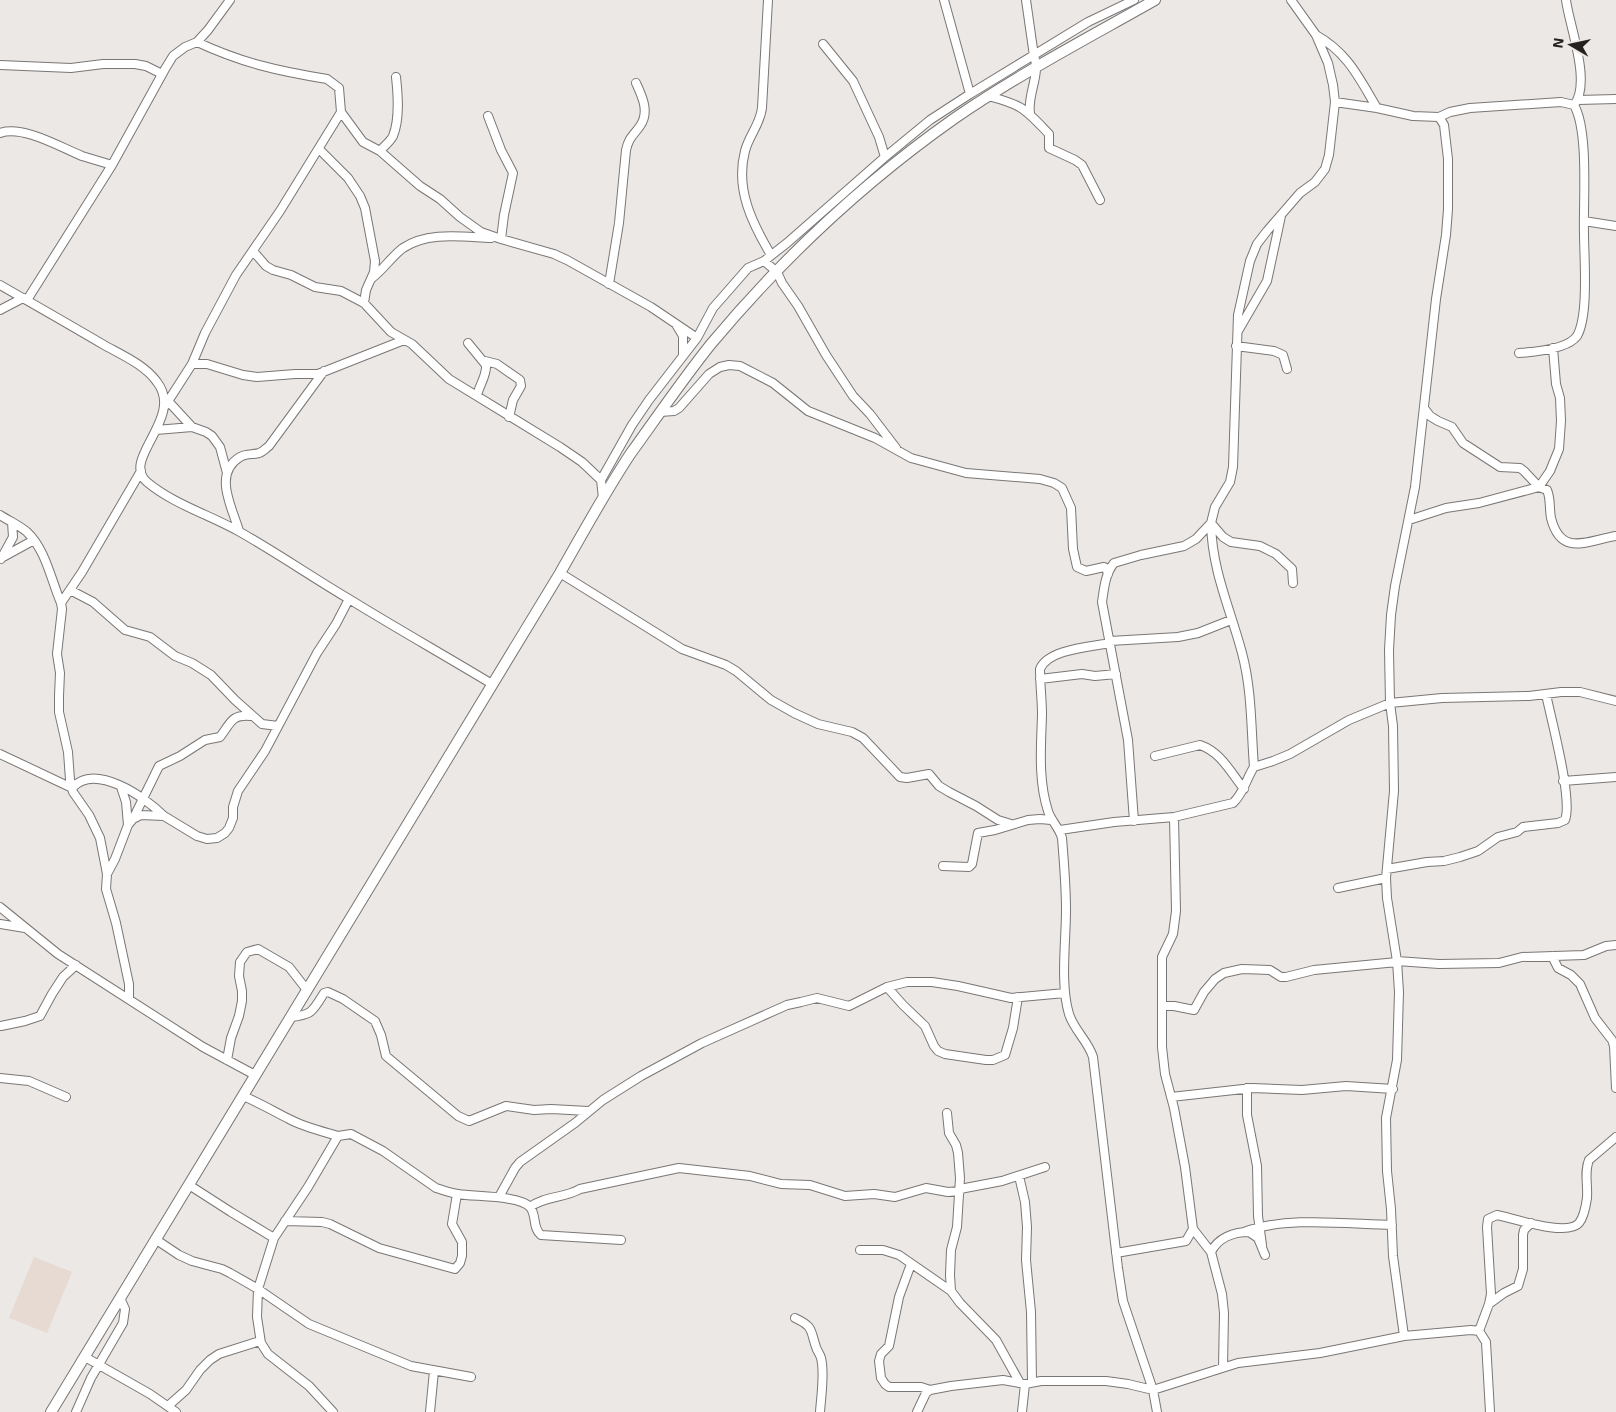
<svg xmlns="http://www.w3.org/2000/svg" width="1616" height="1412" viewBox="0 0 1616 1412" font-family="'Exo 2',sans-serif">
<rect width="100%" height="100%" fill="#ece8e5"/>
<path fill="#e6dad3" d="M34,1257L72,1272L47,1333L9,1318Z"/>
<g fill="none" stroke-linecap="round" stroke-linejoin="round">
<g stroke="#7a7674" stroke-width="10">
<path id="minor" d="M768,0L762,108C760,125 749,135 745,151C735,189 752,223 771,255
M944,0L970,94
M1026,0L1034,56C1041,74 1027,95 1030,113
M1566,0C1569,25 1592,83 1574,105
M1316,35C1348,53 1359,78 1377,108
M197,42C242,63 278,71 327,79L339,88L341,112L363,142L380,151L420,186L440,199L460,217L481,232L501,239L554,254L567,260L651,307L697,338
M823,44L853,81L879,137L885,157
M0,65L71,68L103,64H135L146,66L162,74
M988,96C1023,105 1025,109 1049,134V148L1075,160L1082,165L1100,200
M1578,100L1616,99
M1335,102L1377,108L1413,116L1439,117L1444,125L1448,159V209L1446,235L1436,299L1415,487L1395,586L1391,615L1389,650L1390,703L1393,726L1394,791L1386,878L1387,898L1397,961L1399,992L1397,1060L1386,1118L1387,1171L1391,1209L1393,1256L1404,1336
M488,116L501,150L513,173L504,215L501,239
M1439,117L1450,112L1470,108L1561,102L1574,105C1589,131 1583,202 1584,233C1584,258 1589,315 1577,336C1568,349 1534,352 1519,353
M0,133C23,125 60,147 82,156C92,159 102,162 112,165
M319,149L348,178L360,196L365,208L375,261L374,272L366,290L364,303
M380,151C384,146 390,142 393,136C400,119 398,95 396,77
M1584,221L1616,226
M253,251L266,266L273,270L291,275L315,287L341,291L364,303L391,332L412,344L449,379L560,447L582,462L601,480
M764,261L777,272L782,283L798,306L826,355L853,396L870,414L896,448
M372,278C384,269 391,257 403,248C428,231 463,237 491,238
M609,284L619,223L626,150C629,137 633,136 640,126C650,112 642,96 636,83
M0,285C35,305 70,325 104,345C122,355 145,365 157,382C185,418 120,459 147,482C173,504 210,515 240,532C277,553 312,577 349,599C396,628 444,655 492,684
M27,300L112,165L165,69L173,56L185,47L197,42L208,30L230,0
M0,310L23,298
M677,326L683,336V355
M1238,331L1267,281L1281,216
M468,343L486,365C487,376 479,385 477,396
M1236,346L1274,351L1283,355L1287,369
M485,361L497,364L520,380L521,386L513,400L509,417
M192,364H207L243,375L257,377L295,374H318L404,340
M168,401L192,427
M165,406L192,364L205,333L236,275L280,211L341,112
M1424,408L1430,416L1438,421L1452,427L1463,443L1500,467L1520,468L1524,471L1539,487L1547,490C1551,499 1549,508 1551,518C1561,557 1586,541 1616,536
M660,412L674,411L679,408L709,374L720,367L729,365L740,366L773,383L808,411L875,438L911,458L966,473L1040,479L1054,483L1062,488L1071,508L1073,549L1077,567L1086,571L1104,567L1106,568L1108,574
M156,430L192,427L206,432L212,436L220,447L227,473
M603,498L601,480L632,425L649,400L697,338L713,308L748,268L764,261L787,243L885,157L930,120L970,94L1088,22L1134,0
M0,515C9,521 19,525 27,532C46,550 51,580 61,603L62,609L57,654L60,673L59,696V712L68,752L70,780L73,792L89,815L100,838L107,874L106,889L116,923L129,984V999
M1409,520L1446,508L1479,503L1539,487L1550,471L1559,449L1561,421L1560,398L1556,384L1553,348
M239,531C233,509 212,474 240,457C247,453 253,455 259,453C263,452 266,448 269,446L324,371
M3,557L34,540
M1,559L13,537L12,522
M560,573L682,649L726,665L736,671L771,700L794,713L818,724L852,732L863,738L900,777L907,778L929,774L939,786L949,792L976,806L998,820L1011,824
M70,590L93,602L125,630L150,637L175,656L192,663L211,675L235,700L262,724L278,726
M61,603L82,572L141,471
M1110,641L1178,637L1198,633L1231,620
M1110,643C1091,647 1048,649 1040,669C1040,685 1042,700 1042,715C1041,747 1038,780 1048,811C1051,821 1059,827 1062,838C1064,862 1066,886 1066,910C1066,942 1060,984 1069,1014C1074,1030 1088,1041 1093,1057L1118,1268L1123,1301L1153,1390L1157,1412
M1040,679L1082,674L1095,676L1116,674
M0,754L72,788C95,762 145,797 164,816
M1155,756L1200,745C1221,752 1231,773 1244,789
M1254,767C1251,729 1252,690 1242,653C1230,608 1212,571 1211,523L1223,537L1231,542L1260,546L1276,554L1292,569L1293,583
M1563,781L1616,777
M121,787L126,802L128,825
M1174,817L1176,911L1173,934L1162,957V1047L1165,1074L1174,1108L1185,1167L1193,1229L1211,1252L1222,1294L1224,1313L1223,1367
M133,819L159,766L180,756L205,740L220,737C231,723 231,714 251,716
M1134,821L1128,740L1102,602C1104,589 1105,574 1114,563L1141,555L1184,546L1196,539L1211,523L1215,507L1230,482L1233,467L1238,315L1250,261L1257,244L1267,231L1300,193L1315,182L1325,169L1329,155L1335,102L1333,85L1328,63L1316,35L1291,0
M1060,830L1114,822L1174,817L1233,803C1244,793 1246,779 1254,767L1273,761L1290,754L1349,720L1390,703L1442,698L1529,696L1561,692H1580L1616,701
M943,866L969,867L972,864L978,833L995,830L1028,820L1040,819L1051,820
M1387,869L1427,862L1444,861L1460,857L1478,851L1498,837L1517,832L1523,827L1558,823L1565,820C1573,799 1551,719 1546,694
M107,874L115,859L128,825L133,819L141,815L164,816L197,836L207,839L217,838L225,833L229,828L233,818V807L238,791L265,751L317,653L336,624L349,599
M1338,888L1386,878
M0,907L58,954L203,1047L255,1075
M0,924L25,928
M1552,956L1558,968L1571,975L1580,984L1595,1018L1612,1040L1614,1046L1616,1088
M1397,961L1439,964L1499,963L1522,957L1584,955L1606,946L1616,945
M887,987L903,1005L925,1026L934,1046L938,1051L945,1054L986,1060H993L1005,1055L1013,1028L1018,997
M1162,1006H1174L1194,1010L1204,992L1215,979L1224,973L1242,969L1270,970L1281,977H1286L1314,970L1397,962
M291,1017C312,1015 313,1011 324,993L328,992L343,999L375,1021L381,1035L386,1056L458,1116L469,1121L506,1106L534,1110L551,1109L588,1111
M1,1026L25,1021L40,1016L52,994L63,977L76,965
M227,1060L231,1038L239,1016L242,1001V991L239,976L240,962L247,952L258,949L289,967L307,990
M0,1078L29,1081L66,1097
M1247,1088V1115L1257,1166L1258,1216L1262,1245
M243,1096C260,1103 273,1111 289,1119C304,1127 321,1131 338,1136
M1171,1097L1252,1088L1302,1090L1346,1086L1393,1089
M947,1113L949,1133L956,1145L958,1153L960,1178L957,1227L951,1250L950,1275L951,1291L960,1303L996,1340L1020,1383
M1019,1176L1025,1202L1027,1227L1026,1260L1031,1312L1032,1382
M189,1185L231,1212L274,1238
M960,1189L1002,1181L1045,1167
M499,1197L515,1168L520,1162L575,1123L603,1100L641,1076L702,1043L787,1005L801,1002L817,998L849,1006L887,987L907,982H932L958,986L1011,998L1065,993
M530,1207C544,1196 565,1198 580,1189L679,1168L750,1176L781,1184L810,1185L845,1196L874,1194L895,1197L926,1188L948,1192L960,1191
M285,1221L322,1222L330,1224L379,1248L455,1269L460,1263L462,1256V1242L452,1224L457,1194
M1244,1232C1285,1216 1347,1224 1392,1225
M155,1239L179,1255L192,1261L222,1269L230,1273L258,1289L309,1324L411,1366L471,1377
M860,1250H883L899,1255L951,1291
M1211,1252C1218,1238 1233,1232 1249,1232L1258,1238L1265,1255
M1116,1253L1186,1241L1193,1229
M911,1264L899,1297L889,1346L881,1354L879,1361L881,1378L885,1384L889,1387H921L930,1390
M1489,1304L1504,1293L1518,1286L1523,1269V1235L1524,1230L1531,1223
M795,1318C814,1327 810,1330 816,1347C817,1351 820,1354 821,1358C825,1373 821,1397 820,1412
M1479,1331L1489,1304L1491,1294L1487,1227L1488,1219L1497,1215C1513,1218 1567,1237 1579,1223C1584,1217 1586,1205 1587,1198C1588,1184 1584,1172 1589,1160L1616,1137
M85,1357L150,1394L176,1412
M168,1406L186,1390L200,1370L210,1360L219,1354L260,1341
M76,1412L91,1378L123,1323L125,1309L120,1298
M333,1412L309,1386L268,1354L261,1343L257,1317L258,1289L274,1238L308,1187L338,1136L351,1134L383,1151L436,1188C443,1190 450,1193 458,1194C474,1197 519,1195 530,1207C537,1215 532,1228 541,1235L621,1240
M430,1412L434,1371
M917,1412L926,1393L930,1390L951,1386L1003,1380L1025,1384L1041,1381H1106L1128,1384L1153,1390L1238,1363L1320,1353L1404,1336L1471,1330L1479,1331L1486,1342L1490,1412
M1022,1412L1025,1384"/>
</g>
<g stroke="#7a7674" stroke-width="12">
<path id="secondary" d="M51,1412L560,573C583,533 605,492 631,453C657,417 683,379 711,344C782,259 864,182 955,118C1019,74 1088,38 1155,0"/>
</g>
<use href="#minor" stroke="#fff" stroke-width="8"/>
<use href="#secondary" stroke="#fff" stroke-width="10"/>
</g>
<g transform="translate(1571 45) rotate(279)" stroke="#ece8e5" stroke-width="4" paint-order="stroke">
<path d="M0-4L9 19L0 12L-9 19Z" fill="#232221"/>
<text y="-8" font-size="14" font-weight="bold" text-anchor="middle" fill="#232221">N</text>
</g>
</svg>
